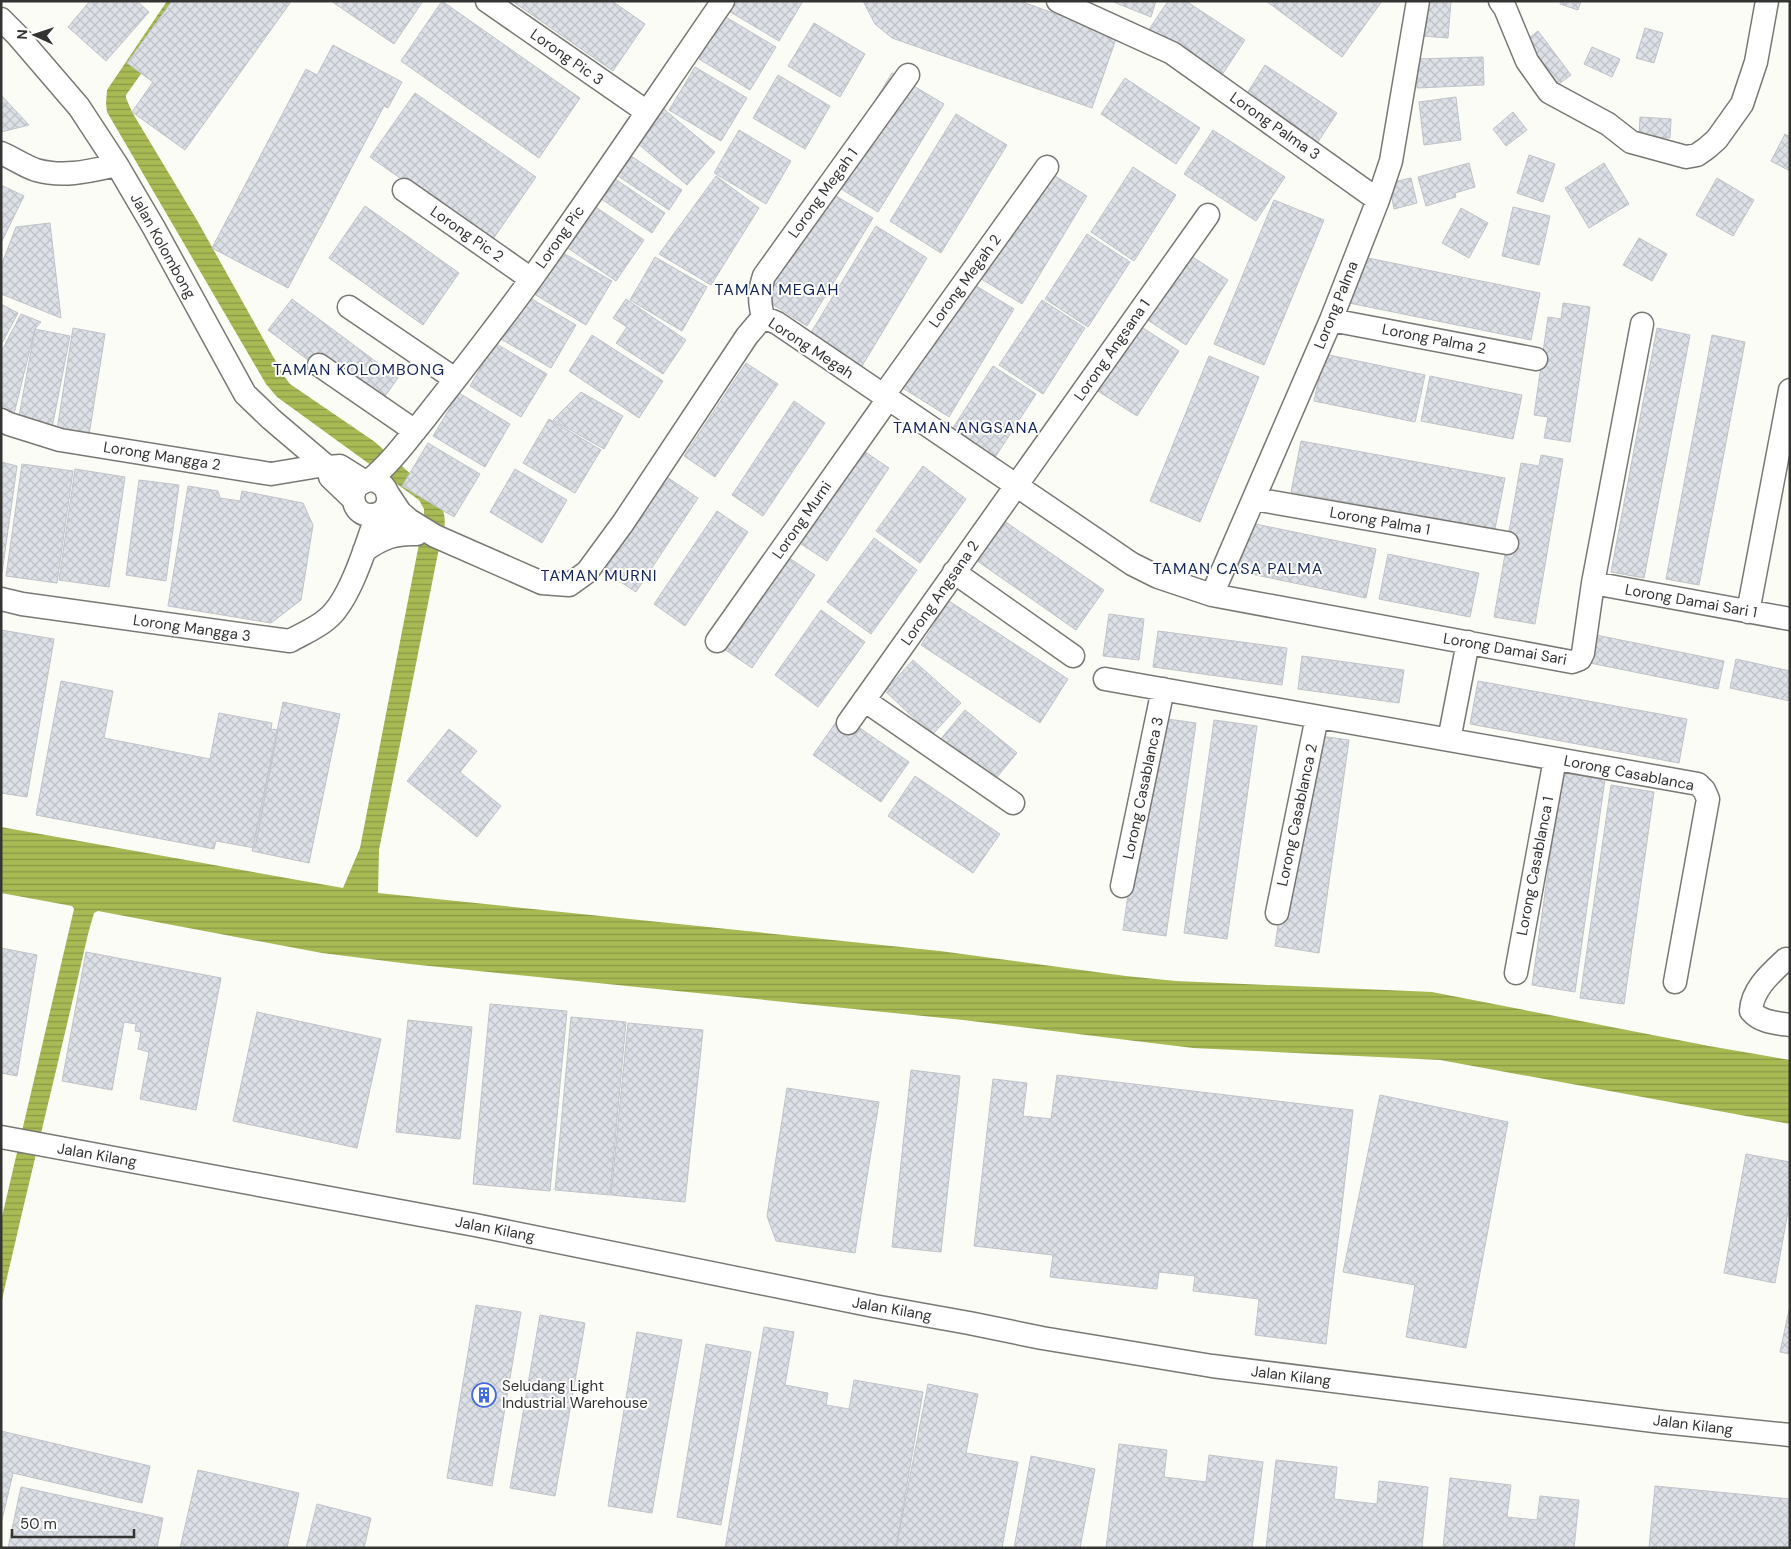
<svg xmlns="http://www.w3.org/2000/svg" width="1791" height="1549" viewBox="0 0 1791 1549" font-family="'DM Sans',sans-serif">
<defs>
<pattern id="water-rules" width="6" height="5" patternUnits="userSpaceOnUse" patternTransform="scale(1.25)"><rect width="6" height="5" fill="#a8ba54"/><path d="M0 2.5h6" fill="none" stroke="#8a9846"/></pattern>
<pattern id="building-cross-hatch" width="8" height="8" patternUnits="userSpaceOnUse" patternTransform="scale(1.25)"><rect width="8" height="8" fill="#dde0e6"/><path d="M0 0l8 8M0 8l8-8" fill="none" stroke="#bec1c6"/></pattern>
</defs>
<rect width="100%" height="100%" fill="#fafcf5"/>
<path fill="url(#water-rules)" d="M167,1H193L126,95V98L132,112L198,222L284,376L290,384L375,442L432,493C451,514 445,528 438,553L379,850L378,893L940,951L1126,976L1176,981L1432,992L1709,1046L1790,1060V1124L1440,1060L1193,1048L963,1020L410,964L322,953L98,911L94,913L88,934C60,1057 29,1180 1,1304V1221L74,909L72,906L1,893V827L343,888L360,848L424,518V509L419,500L277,397L266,384L107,112L106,103L107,90Z"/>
<path fill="url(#building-cross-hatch)" stroke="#c0c3c8" d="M90,1H137L149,12L106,61L68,27Z
M172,1H288L290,3L185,150L132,112L153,82L127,63Z
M331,1H423L394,44Z
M442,1L580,98L539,158L401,61Z
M512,1H612L645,24L613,71Z
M733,1H803L779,41L727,10Z
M863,1H1020L1117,36L1092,108L892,38L875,24Z
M1111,1H1156L1151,17Z
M1168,1H1186L1245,40L1216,84L1144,37Z
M1266,1H1382L1342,57Z
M1424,1H1451L1448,38L1422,36Z
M1561,1H1581L1578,10L1560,4Z
M724,16L776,47L750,90L699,59Z
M814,23L865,54L840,97L788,66Z
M1645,28L1663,33L1654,63L1636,58Z
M1538,31L1571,75L1547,93L1514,49Z
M333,45L402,82L388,108L384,106L288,288L212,248L306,69L317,75Z
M1592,47L1620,59L1612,77L1584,64Z
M1483,57L1484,85L1417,88L1416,59Z
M1265,65L1337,113L1308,157L1237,109Z
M695,67L747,98L721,141L669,110Z
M892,73L944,104L878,212L827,180Z
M778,75L830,106L805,149L753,118Z
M1125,78L1200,128L1176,164L1101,114Z
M415,93L536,177L491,242L370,157Z
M1,95L29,125L1,132Z
M1456,97L1461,140L1424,145L1419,102Z
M659,105L715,152L687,185L631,138Z
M1513,112L1527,130L1506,146L1493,129Z
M956,114L1007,145L941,253L890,221Z
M1640,117L1671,119L1670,138L1639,136Z
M739,130L791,161L766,204L714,173Z
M1213,130L1285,177L1256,221L1184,174Z
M1785,134L1790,137V171L1771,161Z
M625,152L682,190L669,210L612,172Z
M1529,155L1555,164L1543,202L1517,193Z
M1469,163L1475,187L1455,193L1456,197L1426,206L1418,177Z
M1604,163L1629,204L1589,228L1565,188Z
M1036,164L1087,196L1022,304L970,272Z
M1133,167L1176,195L1134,261L1091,232Z
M608,174L665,213L652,233L594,194Z
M716,176L759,208L711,285L659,254Z
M1411,178L1417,203L1394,209L1389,183Z
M1717,178L1754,200L1733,236L1696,215Z
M1,185L24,196L1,243Z
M821,187L873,218L807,326L756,294Z
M1274,200L1324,220L1264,365L1214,344Z
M590,203L644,240L616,281L562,244Z
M365,206L459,273L423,325L329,258Z
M1513,207L1550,216L1539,265L1502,256Z
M1461,208L1488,223L1469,258L1442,243Z
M50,223L61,318L1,294V266L16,227Z
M876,226L927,258L862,366L810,334Z
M1087,234L1130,262L1088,327L1045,299Z
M1639,238L1667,254L1652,281L1623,265Z
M560,251L612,281L586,325L534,294Z
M1185,252L1228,280L1186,345L1143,317Z
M1358,256L1540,293L1531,340L1349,303Z
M655,257L707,287L682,331L630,300Z
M963,278L1014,309L949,417L898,385Z
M525,295L576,325L551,368L499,338Z
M292,299L398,378L375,410L268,330Z
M626,299L686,340L663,374L616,343L627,327L613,318Z
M1042,300L1085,328L1043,394L999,365Z
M1563,303L1590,307L1570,442L1544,438L1548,417L1534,415L1548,317L1561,319Z
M1,304L18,313L1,345Z
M21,314L41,322L35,329L12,422L1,417V352Z
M1135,323L1179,351L1137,416L1093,388Z
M73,328L105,334L89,435L57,430Z
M1657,328L1690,335L1644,578L1611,572Z
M35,329L70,336L52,428L18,422Z
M592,335L663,381L639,418L569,371Z
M1712,335L1745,342L1699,585L1666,579Z
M495,343L547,374L521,417L470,386Z
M1324,354L1425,375L1415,422L1314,401Z
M1209,356L1259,377L1200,522L1150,501Z
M746,363L778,384L715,477L684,456Z
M993,366L1036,394L994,459L951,431Z
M1430,376L1522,395L1513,439L1421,421Z
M581,392L623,416L604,449L553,420Z
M459,393L510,424L485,467L433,436Z
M794,401L825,423L763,516L732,495Z
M549,419L601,450L575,493L523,463Z
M1301,441L1505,478L1495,529L1291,492Z
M428,443L480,474L454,517L402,486Z
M858,447L889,468L827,561L795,540Z
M1541,455L1563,459L1535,624L1494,617L1521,463L1539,466Z
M1,462L17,466L2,573H1Z
M22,464L73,471L57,583L6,576Z
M923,466L966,499L920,563L876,531Z
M75,469L125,477L109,587L59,580Z
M515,469L567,500L542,543L490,512Z
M667,477L698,498L636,592L604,571Z
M139,480L179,485L166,581L126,575Z
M188,486L218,491L220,498L240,501L242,491L303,503L313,525L301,600L271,623L168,606Z
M717,511L748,532L685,626L654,604Z
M1000,518L1104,590L1076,630L973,558Z
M1246,522L1376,549L1366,598L1237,571Z
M874,538L917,570L871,634L827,602Z
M783,554L815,575L752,668L721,647Z
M1388,554L1479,573L1470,617L1379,599Z
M949,601L1068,679L1040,723L921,645Z
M821,610L865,642L818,707L775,675Z
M1109,614L1144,619L1139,660L1103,656Z
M1,630L54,639L27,797L1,793Z
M1158,631L1287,648L1282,685L1153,667Z
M1596,635L1724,661L1718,689L1590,663Z
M1302,656L1404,670L1399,703L1298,689Z
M1736,659L1790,671V701L1730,688Z
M913,660L961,703L932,735L885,691Z
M61,681L113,691L104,738L210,759L219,713L272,723L271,729L278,730L255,848L216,841L214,849L36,815Z
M1478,681L1687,719L1679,763L1470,724Z
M283,702L340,714L309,863L252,851Z
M965,710L1017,753L992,783L940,740Z
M841,715L909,762L881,802L813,755Z
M1153,717L1196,723L1166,936L1123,930Z
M1214,720L1257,726L1227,939L1184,933Z
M449,729L477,751L460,772L501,806L477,837L407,781Z
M1306,734L1349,740L1319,953L1275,946Z
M1562,773L1605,779L1575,992L1532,985Z
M915,776L1000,834L973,873L888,816Z
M1611,785L1654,792L1624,1004L1580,998Z
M1,948L37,955L17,1076L1,1073Z
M86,952L221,978L196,1110L140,1099L149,1052L138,1049L141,1032L135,1031L136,1024L124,1022L112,1090L62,1081Z
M490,1004L567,1011L550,1191L473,1184Z
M257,1012L381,1039L357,1148L233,1121Z
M571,1017L626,1022L610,1195L555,1190Z
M408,1020L472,1027L460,1139L396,1132Z
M628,1023L703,1030L685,1202L611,1195Z
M911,1070L960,1076L941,1252L892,1247Z
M1057,1075L1353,1110L1326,1344L1255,1335L1259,1299L1193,1291L1195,1276L1159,1272L1157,1289L1050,1277L1053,1255L974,1246L993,1079L1027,1083L1023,1116L1051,1119Z
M787,1088L879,1102L855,1253L776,1241L767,1216Z
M1380,1095L1508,1122L1466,1348L1406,1337L1415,1285L1343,1272Z
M1746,1154L1790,1162V1201L1775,1283L1724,1273Z
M476,1305L521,1312L492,1486L447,1478Z
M1790,1305V1354L1780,1352Z
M540,1315L585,1323L555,1496L510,1488Z
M764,1327L794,1332L785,1385L828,1393L826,1405L849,1409L854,1380L923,1392L896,1548H725Z
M637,1332L682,1340L652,1513L608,1506Z
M706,1344L751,1352L721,1525L677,1517Z
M928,1384L978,1394L966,1453L1018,1462L1002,1548H896Z
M1,1431L150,1466L142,1503L13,1473L1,1524Z
M1119,1444L1167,1450L1164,1477L1206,1482L1209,1455L1263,1462L1252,1548H1106Z
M1031,1456L1095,1469L1080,1548H1014Z
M1276,1460L1337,1467L1334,1499L1377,1504L1379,1481L1428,1487L1422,1548H1266Z
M198,1470L299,1493L287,1548H180Z
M1450,1478L1511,1485L1507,1517L1537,1520L1540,1496L1579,1500L1574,1548H1443Z
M1655,1486L1790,1499V1548H1649Z
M21,1487L163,1518L157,1548H8Z
M317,1504L371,1518L364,1548H306Z"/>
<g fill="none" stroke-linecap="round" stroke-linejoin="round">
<g stroke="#787974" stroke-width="25">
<path id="minor" d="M487,1L647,112
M1058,1L1172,53L1378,200
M1500,1L1505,8L1527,61L1549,92L1608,124L1631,142L1686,157L1697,155L1707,148L1717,139L1742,104L1756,62L1767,1
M1,19L18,36L79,107L117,165L154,228L245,394L271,419L325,465L329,467L340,466L364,481
M1,153C13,158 24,166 36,170C64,178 90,171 117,165
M404,190L531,279
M349,307L455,379
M763,317C759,302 759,291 764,276L908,75
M1331,320L1536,359
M319,365L415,431
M883,396L1047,167
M1,420L9,424L60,440L271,474L325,465
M329,467L330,477L353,499
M370,480C394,482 394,515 371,515C357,516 349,500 356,488C360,482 365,482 371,479C376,475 381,470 385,466C400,451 413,433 426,417C462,371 498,325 532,278C597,187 659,94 723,1
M388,494L400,512L409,520L435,536L542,583L569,585L587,572L623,523L747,336L763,317L777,323L1132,564L1158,577L1212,595L1572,662L1580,659L1583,653L1593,583L1642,324
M1254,499L1507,543
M364,551C382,538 395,533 417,534
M954,572L1073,656
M1593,583L1790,619
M1212,595L1331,320L1378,200L1391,161L1418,1
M1,599L22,604L290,641C302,634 317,628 327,619C350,601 367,543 377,514L388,520
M1748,612L1790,390
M717,641L888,399
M1105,679L1698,784L1704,790L1708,799L1675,982
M864,700L1013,803
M848,723L1208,215
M1449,740L1468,642
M1122,886L1163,689
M1277,913L1317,717
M1786,959C1771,973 1752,989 1751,1011C1760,1022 1776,1023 1790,1025
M1516,973L1555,759
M1,1137L475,1225L874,1306L969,1323L1042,1338L1212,1366L1662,1422L1790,1435"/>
</g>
<use href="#minor" stroke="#fff" stroke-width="22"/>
</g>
<defs>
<g id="building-ring" transform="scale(1.25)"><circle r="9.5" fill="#fff" stroke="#4269db" stroke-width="1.5"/><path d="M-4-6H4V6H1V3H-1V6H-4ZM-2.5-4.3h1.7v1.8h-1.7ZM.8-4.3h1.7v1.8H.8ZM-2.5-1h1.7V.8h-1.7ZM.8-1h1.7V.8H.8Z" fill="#4269db"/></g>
</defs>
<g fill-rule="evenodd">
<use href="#building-ring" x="484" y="1395"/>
</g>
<g text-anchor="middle" stroke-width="4" stroke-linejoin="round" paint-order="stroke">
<g font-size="15" fill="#343533" stroke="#fff">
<text transform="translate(567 57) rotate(35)" y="5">Lorong Pic 3</text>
<text transform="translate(1275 126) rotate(35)" y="5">Lorong Palma 3</text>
<text transform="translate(823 193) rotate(-54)" y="5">Lorong Megah 1</text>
<text transform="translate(467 234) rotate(35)" y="5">Lorong Pic 2</text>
<text transform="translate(560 237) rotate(-55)" y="5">Lorong Pic</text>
<text transform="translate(163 246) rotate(61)" y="5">Jalan Kolombong</text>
<text transform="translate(965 281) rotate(-54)" y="5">Lorong Megah 2</text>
<text transform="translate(1336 305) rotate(-68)" y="5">Lorong Palma</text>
<text transform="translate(1434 339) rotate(11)" y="5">Lorong Palma 2</text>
<text transform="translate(811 348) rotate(33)" y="5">Lorong Megah</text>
<text transform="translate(1112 350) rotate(-55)" y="5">Lorong Angsana 1</text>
<text transform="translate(162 456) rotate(9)" y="5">Lorong Mangga 2</text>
<text transform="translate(802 520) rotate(-55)" y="5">Lorong Murni</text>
<text transform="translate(1380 521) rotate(10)" y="5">Lorong Palma 1</text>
<text transform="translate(940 593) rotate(-55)" y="5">Lorong Angsana 2</text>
<text transform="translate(1691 601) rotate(10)" y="5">Lorong Damai Sari 1</text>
<text transform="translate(192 628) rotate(8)" y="5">Lorong Mangga 3</text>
<text transform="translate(1505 649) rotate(10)" y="5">Lorong Damai Sari</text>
<text transform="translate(1629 773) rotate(11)" y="5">Lorong Casablanca</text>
<text transform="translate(1143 788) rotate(-78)" y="5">Lorong Casablanca 3</text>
<text transform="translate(1297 815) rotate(-78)" y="5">Lorong Casablanca 2</text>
<text transform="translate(1535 866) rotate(-79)" y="5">Lorong Casablanca 1</text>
<text transform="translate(97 1155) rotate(10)" y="5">Jalan Kilang</text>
<text transform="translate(495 1229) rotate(11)" y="5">Jalan Kilang</text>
<text transform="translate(892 1309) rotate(10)" y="5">Jalan Kilang</text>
<text transform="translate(1291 1376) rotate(7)" y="5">Jalan Kilang</text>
<text transform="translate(1693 1425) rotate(7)" y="5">Jalan Kilang</text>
</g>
<g font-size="15" fill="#343533" stroke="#fff" text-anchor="start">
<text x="502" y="1391">Seludang Light<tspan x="502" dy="17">Industrial Warehouse</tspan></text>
</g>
<g font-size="16" letter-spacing="1" fill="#12245a" stroke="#fff">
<text x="777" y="295">TAMAN MEGAH</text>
<text x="359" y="375">TAMAN KOLOMBONG</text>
<text x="966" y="433">TAMAN ANGSANA</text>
<text x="1238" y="574">TAMAN CASA PALMA</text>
<text x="599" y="581">TAMAN MURNI</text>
</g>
</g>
<rect width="1791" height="1549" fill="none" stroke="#343533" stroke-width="5"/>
<g transform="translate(35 35) rotate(273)" stroke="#ffffff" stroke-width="4" paint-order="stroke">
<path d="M0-4L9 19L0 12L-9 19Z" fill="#343533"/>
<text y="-8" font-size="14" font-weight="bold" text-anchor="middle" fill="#343533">N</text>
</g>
<path d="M12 1529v8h122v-8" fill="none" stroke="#343533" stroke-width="2.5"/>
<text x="20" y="1529" font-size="15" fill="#343533" stroke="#ffffff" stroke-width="4" paint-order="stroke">50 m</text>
</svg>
